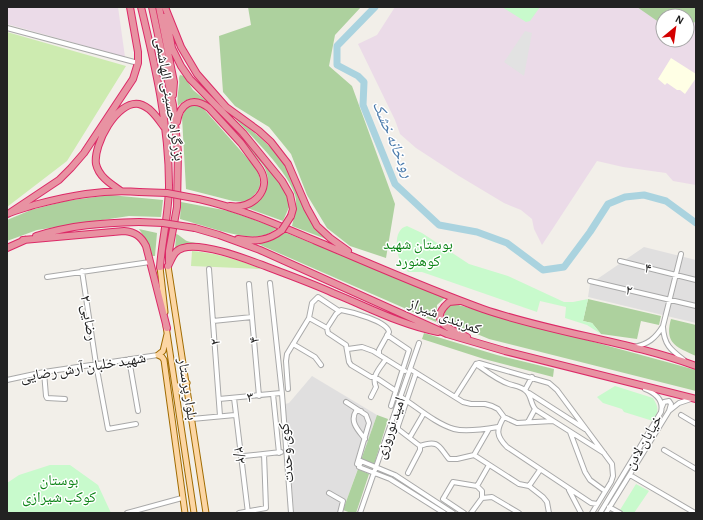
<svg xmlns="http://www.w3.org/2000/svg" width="703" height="520" viewBox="0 0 703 520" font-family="'Alegreya Sans','Noto Naskh Arabic',sans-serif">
<rect width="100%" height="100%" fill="#f2efe9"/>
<path fill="#e0dfdf" d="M644,247L696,260V323L588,297L590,284Z
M312,376L377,415L342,513H294L285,404L289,403Z"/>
<path fill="#ebdbe8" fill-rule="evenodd" d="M7,7H118L125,57L7,24Z
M395,7H696V185L673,181L666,173L623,167L597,161L542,245L534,229L532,219L521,210L504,203L459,176L416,148L400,134L395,120L358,44L377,35ZM663,16H687V40H663Z"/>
<path fill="#ffffe5" d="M671,58L696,74V78L685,94L680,90H677L667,83L665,85L658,79Z"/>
<path fill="#cdebb0" d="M7,32L126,66L67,161L7,207Z
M192,251C217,253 239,260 262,269L191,266Z"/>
<path fill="#add19e" d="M248,7H361L335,35L329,66L352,86L395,204L386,258L350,246L327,228L307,195L291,154L269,127L235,106L223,92L219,36L251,25Z
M637,7H696V20L687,33V16H663V25Z
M180,75L184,76L193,90L214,107L265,162L283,187L289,197L290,205L283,221L247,208C262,201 272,187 266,171C265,166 260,162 257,158C241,138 222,120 204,101C193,97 186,98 178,106C177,98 178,93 179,85C180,81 178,79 180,75Z
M194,105L202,107L256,168C264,185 260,191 246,202L233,201L186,189L182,117L186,108Z
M233,116C254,132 274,147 288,169C291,174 293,181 295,186C303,206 311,224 326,239L292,226C294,216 298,204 295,195C287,170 251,136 233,116Z
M110,195L163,200L161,217L129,216L37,230L7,241V220L31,210L66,201Z
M181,202L229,211L277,228C272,232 267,235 260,236C243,240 199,224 180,219Z
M139,229L157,233L155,256H151L148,243Z
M284,232L446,297L437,305L436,322L258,244L270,241Z
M176,234C180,235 183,239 187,241C194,243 201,243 207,246C195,245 185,241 175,250Z
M588,299L661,316L659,325L641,321L637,339L601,334L592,323L583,321Z
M455,304L696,370V391L489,339L453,324L447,320L444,315L446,308L450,305Z
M671,319L696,325V356C677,347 664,344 671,319Z
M424,333L497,355L554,369L553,377L484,359L422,339Z
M377,415L388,419L374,465L361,460Z
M358,469L369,474L356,513H351L343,510Z"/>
<path fill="#c8facc" d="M502,7H540L530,21L526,22Z
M407,226L422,233L469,264L508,276L564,302H573L588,299L583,321L592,323L601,334L587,325L565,318L566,307L540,301L537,312L422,272H408C405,268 401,263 399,258C396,248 394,229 407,226Z
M615,386L653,398C659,408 659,411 653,421L624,412L622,409L603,403L597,397Z
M50,465H70L98,485L111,513H7V483L19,475Z
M636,484L649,491L634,513H625L620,510Z"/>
<path fill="#e2e2e2" d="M525,31L532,33L524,76L504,62Z"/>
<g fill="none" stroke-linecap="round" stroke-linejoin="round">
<path stroke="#aad3df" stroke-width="7" d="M375,7L337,46V65L358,76L364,82L363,105L395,184L439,225L477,232L507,243L543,270L564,267L590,232L608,204L625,197L644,195L666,201L696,223"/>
<g stroke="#a9a9a9" stroke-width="6">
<path id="minor" d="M7,28L138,63
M620,261L696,280
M209,269L220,416
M82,271L96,364L108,429L136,424
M47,277L150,262
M590,281L696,306
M270,283L282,394L291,513
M249,284L259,396
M309,318L327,328L328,333L346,345L349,362L351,365L371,377H375L396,391
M213,321L252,317
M663,327C664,345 671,350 684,360
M327,328L336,314L341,310C352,312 387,321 389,332L379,350V354
M387,335L409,350L391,406
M293,344L315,357L321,365
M634,347C648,344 655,339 663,326L681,254
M348,349L362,347L373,351L405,371
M129,359L138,411
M476,364C486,371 497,380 509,384C515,386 521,386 526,391C532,396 530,404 536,410L604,453
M410,369L463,402L471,404H485L492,406L498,409L504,417L517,423L553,421
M44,372L46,396L47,398L65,399
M7,380L44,372L158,355
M288,389L286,361L287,354L309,318L312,303L318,297L339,311
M525,390L532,377
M529,393L585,429
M273,394L279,453
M371,397L376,387C371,376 380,368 386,359
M401,397C417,407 436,424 454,429C465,432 486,429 498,427
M455,397L476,364L479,363L549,383L557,390L612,464L613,476L611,482L592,513
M234,398L248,513
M219,399L281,393
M346,402L366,415L369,423L357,464
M662,407L664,402L669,401L671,404L669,411
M361,411H356C349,422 359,431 365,439
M681,415L696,424
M504,417C496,430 496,436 507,447L591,503L597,504
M192,419L235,415
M528,422L535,409
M570,432L585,472L590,480L605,491
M410,437L424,413
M420,446C439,439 439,447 449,459H457L474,455L519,484L529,486L543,497L547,502L549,513
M664,450L696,469
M474,455L489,429
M244,456L281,452
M408,473L420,450V446L398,429V426L416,373
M630,475L695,513
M477,486L489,465
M529,486L540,470
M569,490L581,513
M329,493L343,501L340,513
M609,507L620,513
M127,513L182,498
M239,513L266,508L264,454
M360,513L419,343
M444,513L390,479L359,467L361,461L395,475L453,513
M464,513L443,499L453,482L477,486L482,491V498L492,497L519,513
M471,513L482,498
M600,513L661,412C664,400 655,393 645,389
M606,513L669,411L679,403L691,399"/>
</g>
<g stroke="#a06b00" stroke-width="7">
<path id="major" d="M168,266L206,513
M160,267L165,312
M166,326L194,513
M167,334L163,351L158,355L162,357L164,360L185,513
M175,384L178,388L182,389L185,387L187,383"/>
</g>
<g stroke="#dc2a67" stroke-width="8">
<path id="highway" d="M141,7C155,65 169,125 169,185C169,213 162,240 160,267
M152,7L173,105L178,152L177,207L169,251V262
M159,7L174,82L173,95
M165,7L181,47L197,74L226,107L259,131L271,142L288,164L307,208L317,226L330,238L348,251
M166,16L172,48L181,66L190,79L243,133L282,181L290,195L293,209L291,216
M177,122C180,103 193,96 209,108L241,143L260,169C273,190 252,210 230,206
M121,191C111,184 99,177 96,164C93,145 117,100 139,104C151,107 158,119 164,127
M199,199C239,208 278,225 316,241C371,264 427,289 483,309C553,333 627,341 696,366
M11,212L59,180L71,168L84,153L133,79L138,63V52L130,7
M7,214C16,210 25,208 34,205C68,196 103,189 139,192
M195,228L219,235L260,250L447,334L505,351L696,399
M36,236C72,225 101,223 139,222
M238,239C255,242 268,241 282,230
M23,240L124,231C135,232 141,236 146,246L167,328
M7,248L25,240
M168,266C172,259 174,250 183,248C202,242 246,259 265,266C288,275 311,283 333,293C368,307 401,325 438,332
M459,301L449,302C426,322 451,329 467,337"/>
</g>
<use href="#minor" stroke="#fff" stroke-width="4"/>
<use href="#major" stroke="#fcd6a4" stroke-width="5"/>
<use href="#highway" stroke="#e892a2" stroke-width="6"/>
<g stroke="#dc2a67" stroke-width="8" stroke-linecap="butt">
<path id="highway-bridge" d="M139,192L167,193L199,199
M139,222L163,223L195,228
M282,230L291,216"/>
</g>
<use href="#highway-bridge" stroke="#e892a2" stroke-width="6"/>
</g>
<g text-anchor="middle" stroke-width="3" stroke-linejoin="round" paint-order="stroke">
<g font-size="15" fill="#222" stroke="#fff">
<text transform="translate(170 99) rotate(81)" y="5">بزرگراه حسینی الهاشمی</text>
<text transform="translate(648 268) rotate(14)" y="5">۴</text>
<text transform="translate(629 290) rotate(14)" y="5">۲</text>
<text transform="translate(445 316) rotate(21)" y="5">کمربندی شیراز</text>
<text transform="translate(89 318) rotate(81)" y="5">رضایی ۲</text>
<text transform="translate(254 340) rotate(-96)" y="5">۴</text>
<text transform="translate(215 342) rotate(-94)" y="5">۲</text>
<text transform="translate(83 367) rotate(-9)" y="5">شهید خلبان آرش رضایی</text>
<text transform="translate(188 389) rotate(81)" y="5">بلوار پرستار</text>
<text transform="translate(250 397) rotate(-6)" y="5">۳</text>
<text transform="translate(390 428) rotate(-71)" y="5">امید نوروزی</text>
<text transform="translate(643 442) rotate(-60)" y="5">خیابان لادن</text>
<text transform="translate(286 453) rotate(-95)" y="5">کوی وحدت</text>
<text transform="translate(240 455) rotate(82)" y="5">۲/۲</text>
</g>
<g font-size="15" fill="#0c8416" stroke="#fff">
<text x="418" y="249">بوستان شهید<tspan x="418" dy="17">کوهنورد</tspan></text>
<text x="59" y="485">بوستان<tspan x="59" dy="17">کوکب شیرازی</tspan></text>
</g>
<g font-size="16" font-style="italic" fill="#4a7aab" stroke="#fff">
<text transform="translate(394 139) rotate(67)" y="6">رودخانه خشک</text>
</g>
</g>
<rect width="703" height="520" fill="none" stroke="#222222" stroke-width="16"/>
<g transform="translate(675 28) rotate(29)"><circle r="19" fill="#ffffff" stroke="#a7a7a7"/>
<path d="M0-3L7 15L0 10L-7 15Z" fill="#d40000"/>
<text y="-6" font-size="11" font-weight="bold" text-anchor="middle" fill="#222222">N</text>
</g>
</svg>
